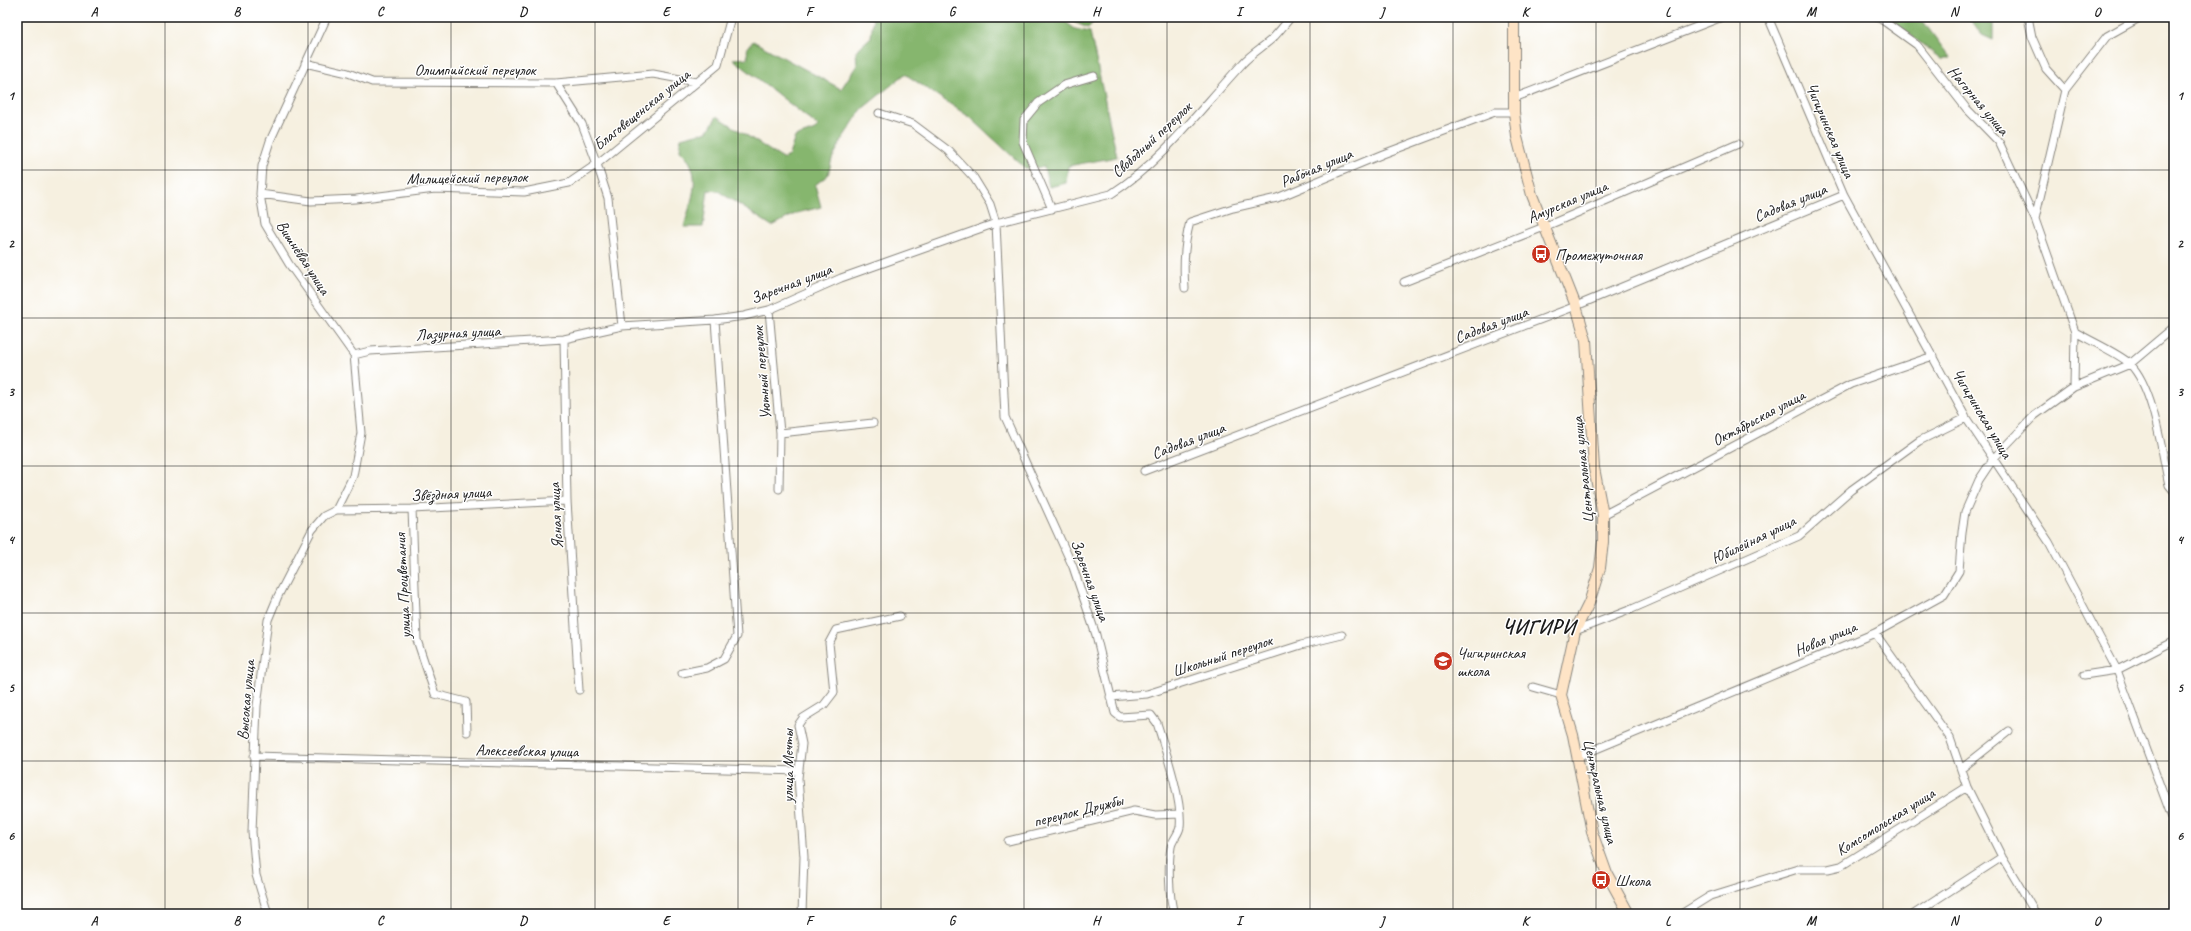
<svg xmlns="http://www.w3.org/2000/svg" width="2191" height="931" viewBox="0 0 2191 931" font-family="Caveat,sans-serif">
<rect width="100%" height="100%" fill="#fff"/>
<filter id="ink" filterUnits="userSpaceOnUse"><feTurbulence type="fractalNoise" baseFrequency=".025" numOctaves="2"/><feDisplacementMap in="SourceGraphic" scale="8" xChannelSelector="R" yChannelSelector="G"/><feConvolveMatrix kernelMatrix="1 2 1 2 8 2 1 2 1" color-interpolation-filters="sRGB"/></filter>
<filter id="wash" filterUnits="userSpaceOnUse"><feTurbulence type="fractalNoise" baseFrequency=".012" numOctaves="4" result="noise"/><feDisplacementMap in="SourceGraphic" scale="16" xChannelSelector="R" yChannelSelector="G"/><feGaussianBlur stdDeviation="0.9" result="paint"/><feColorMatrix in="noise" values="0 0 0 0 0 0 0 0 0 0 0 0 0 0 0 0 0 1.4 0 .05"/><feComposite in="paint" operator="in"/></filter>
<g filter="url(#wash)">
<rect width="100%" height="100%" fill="#f6f0e0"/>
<path fill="#86b66e" stroke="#516945" d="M870,17H1059L1075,29L1090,32L1117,157L1068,166L1066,183L1049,187L1044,167L1025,168L971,118L905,74L862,109L844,136L832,159L828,175L815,185L821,207L797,213L772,226L718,191L708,190L703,227H684C691,199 705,173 680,150L681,138L708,131L717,116L783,159L789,155L795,137L815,130L818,126L733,59L748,58L747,49L753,41L841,89L857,65L856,51L871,37L873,20Z
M1067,17H1098L1088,28L1069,20Z
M1887,17H1920L1951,59H1941Z
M1969,17H1993V40L1982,35Z"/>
</g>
<g filter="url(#ink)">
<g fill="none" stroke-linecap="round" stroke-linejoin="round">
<g stroke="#89867e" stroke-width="9">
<path id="street" d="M327,17L270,141L262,166L260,194L265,224L289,264L354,355L361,433L353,476L336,510
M1768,17L1844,195L1966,418L2049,542L2117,670L2174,823
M1878,17L1917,45L1966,108L1999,142L2035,219L2075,332C2087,339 2122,355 2130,364C2154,388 2162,453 2169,485L2174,491
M2028,17L2032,37L2046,69L2065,90
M2167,17L2174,18
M305,63L348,73L372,82L556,83L653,74L696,82
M1514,98L1722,17
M879,113L913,124L949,151L974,178L990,204L996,223L1005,417L1073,567L1096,635L1115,713L1120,717L1151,715L1157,723C1165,749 1183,802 1180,827C1179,834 1172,840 1171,847C1168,865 1169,897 1174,914
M260,194L311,201L356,199L435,189L524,192L569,183L597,164L582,124L556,83
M1052,209L1023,142L1024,120L1038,103L1064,85L1094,76
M2035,219L2065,90L2107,36L2141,17
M1404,282L1544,227L1738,144
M1185,288C1183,264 1184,244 1190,222L1233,208L1277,198L1383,154L1495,112H1514
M769,310L780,433L779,489
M622,326L608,198L597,164L718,65L731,17
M564,339L567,501L579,690
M354,355L370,351L564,339L622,326L715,320L744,316L769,310L841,278L996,223L1111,194C1163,161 1201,108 1243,63C1251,54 1263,47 1273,38C1279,32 1285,24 1291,17
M2074,387L2075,332
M780,433L873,423
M1144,471L1576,306L1844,195
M412,509L417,640L435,694L466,702L467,732
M1603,515L1851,384L1933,356
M1575,631L1632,609L1799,536L1851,490L1919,441L1966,418
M1875,633L1950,738L1967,787L2002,857L2036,914
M682,673L707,668L724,659L737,636L715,320
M2084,675L2117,670L2174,641
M1533,687L1561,695
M1110,697L1147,694L1301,645L1342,635
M254,756L799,771
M1577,757L1875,633L1944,595L1959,571L1962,532L1965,512L1979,480L1993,459L2034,416L2074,387L2130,364L2174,327
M1961,769L2009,731
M1008,841L1134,811L1155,815L1180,814
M268,914L256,875L252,832L257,706L268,620L278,596L312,530L324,516L336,510L412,509L567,501
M802,914L804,857L798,778L802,744L798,725L803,718L824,705L834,692L829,643L836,630L900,616
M1681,914L1710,896L1798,869H1828L1841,866L1967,787
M1914,914L2002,857"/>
</g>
<g stroke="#89867e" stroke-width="12">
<path id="secondary" d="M1514,17V112L1517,137L1532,195L1576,306L1586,340L1594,468L1603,515V542L1600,568L1589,603L1575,631L1561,695L1573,735L1592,832L1607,874L1629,914"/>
</g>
<use href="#street" stroke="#fff" stroke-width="7"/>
<use href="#secondary" stroke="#fee4c6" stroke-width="10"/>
</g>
</g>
<path fill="none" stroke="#1c1c1c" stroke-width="1" stroke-opacity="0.55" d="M165,17V914M308,17V914M451,17V914M595,17V914M738,17V914M881,17V914M1024,17V914M1167,17V914M1310,17V914M1453,17V914M1596,17V914M1740,17V914M1883,17V914M2026,17V914M17,170H2174M17,318H2174M17,466H2174M17,613H2174M17,761H2174"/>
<defs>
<g id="bus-disc" transform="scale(1)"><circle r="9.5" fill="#c8321e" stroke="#fff"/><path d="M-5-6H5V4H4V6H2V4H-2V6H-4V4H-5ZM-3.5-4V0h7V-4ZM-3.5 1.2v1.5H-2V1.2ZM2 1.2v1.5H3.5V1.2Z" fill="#fff"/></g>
<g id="school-disc" transform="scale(1)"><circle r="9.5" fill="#c8321e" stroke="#fff"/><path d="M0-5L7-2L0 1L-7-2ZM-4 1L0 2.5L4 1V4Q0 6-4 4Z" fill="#fff"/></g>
</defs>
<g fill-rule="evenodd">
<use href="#bus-disc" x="1541" y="254"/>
<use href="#school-disc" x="1443" y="661"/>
<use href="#bus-disc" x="1601" y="880"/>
</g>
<g text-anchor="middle" stroke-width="3" stroke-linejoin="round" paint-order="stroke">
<g font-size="16" fill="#1c1c1c" stroke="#fff">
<text x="475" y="75">Олимпийский переулок</text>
<text transform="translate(1979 100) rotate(50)" y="6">Нагорная улица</text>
<text transform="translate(641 109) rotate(-39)" y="6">Благовещенская улица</text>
<text transform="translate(1831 130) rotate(67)" y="6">Чигиринская улица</text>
<text transform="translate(1151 139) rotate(-43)" y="6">Свободный переулок</text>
<text transform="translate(1316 167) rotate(-23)" y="6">Рабочая улица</text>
<text transform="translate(467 177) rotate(-1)" y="6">Милицейский переулок</text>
<text transform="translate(1567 201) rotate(-23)" y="6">Амурская улица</text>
<text transform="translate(1790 202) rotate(-22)" y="6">Садовая улица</text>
<text transform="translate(304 257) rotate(57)" y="6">Вишнёвая улица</text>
<text transform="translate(791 283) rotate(-21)" y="6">Заречная улица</text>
<text transform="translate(1491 324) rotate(-21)" y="6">Садовая улица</text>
<text transform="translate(458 332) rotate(-3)" y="6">Лазурная улица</text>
<text transform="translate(761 373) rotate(-95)" y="6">Уютный переулок</text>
<text transform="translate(1983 413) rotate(59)" y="6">Чигиринская улица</text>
<text transform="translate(1758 417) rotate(-28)" y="6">Октябрьская улица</text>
<text transform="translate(1188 440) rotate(-21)" y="6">Садовая улица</text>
<text transform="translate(1582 470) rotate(-96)" y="6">Центральная улица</text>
<text transform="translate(451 493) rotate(-3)" y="6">Звёздная улица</text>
<text transform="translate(555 516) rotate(-93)" y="6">Ясная улица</text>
<text transform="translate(1753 539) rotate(-26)" y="6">Юбилейная улица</text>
<text transform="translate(1091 580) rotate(70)" y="6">Заречная улица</text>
<text transform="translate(402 586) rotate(-93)" y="6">улица Процветания</text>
<text transform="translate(1825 638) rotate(-23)" y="6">Новая улица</text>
<text transform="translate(1222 655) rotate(-18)" y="6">Школьный переулок</text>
<text transform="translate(245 700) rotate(-85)" y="6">Высокая улица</text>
<text transform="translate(527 750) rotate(1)" y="6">Алексеевская улица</text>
<text transform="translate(787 766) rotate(-90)" y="6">улица Мечты</text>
<text transform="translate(1601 791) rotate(77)" y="6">Центральная улица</text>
<text transform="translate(1078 810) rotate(-14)" y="6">переулок Дружбы</text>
<text transform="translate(1885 821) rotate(-32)" y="6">Комсомольская улица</text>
</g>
<g font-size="16" fill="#1c1c1c" stroke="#fff" text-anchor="start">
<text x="1555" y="260">Промежуточная</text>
<text x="1457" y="658">Чигиринская<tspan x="1457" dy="18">школа</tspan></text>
<text x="1615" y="886">Школа</text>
</g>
<g font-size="20" font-weight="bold" letter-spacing="1" fill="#1c1c1c" stroke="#fff">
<text x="1539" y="633">ЧИГИРИ</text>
</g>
</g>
<rect width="2191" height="931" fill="none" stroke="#fff" stroke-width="44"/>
<rect x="22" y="22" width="2147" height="887" fill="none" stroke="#1c1c1c" stroke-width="1.5"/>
<g font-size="13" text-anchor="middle" font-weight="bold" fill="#1c1c1c">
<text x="94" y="16">A</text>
<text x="237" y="16">B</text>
<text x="380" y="16">C</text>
<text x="523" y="16">D</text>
<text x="666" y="16">E</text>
<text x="809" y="16">F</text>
<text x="952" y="16">G</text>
<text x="1096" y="16">H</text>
<text x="1239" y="16">I</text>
<text x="1382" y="16">J</text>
<text x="1525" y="16">K</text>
<text x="1668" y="16">L</text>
<text x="1811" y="16">M</text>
<text x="1954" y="16">N</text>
<text x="2097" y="16">O</text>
<text x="11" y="100">1</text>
<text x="2180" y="100">1</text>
<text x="11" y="248">2</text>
<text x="2180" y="248">2</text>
<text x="11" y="396">3</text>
<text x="2180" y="396">3</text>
<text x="11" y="544">4</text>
<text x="2180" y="544">4</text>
<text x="11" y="692">5</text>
<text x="2180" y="692">5</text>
<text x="11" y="840">6</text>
<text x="2180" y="840">6</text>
<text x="94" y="925">A</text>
<text x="237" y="925">B</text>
<text x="380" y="925">C</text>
<text x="523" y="925">D</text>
<text x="666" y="925">E</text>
<text x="809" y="925">F</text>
<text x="952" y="925">G</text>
<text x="1096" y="925">H</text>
<text x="1239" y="925">I</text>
<text x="1382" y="925">J</text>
<text x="1525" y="925">K</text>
<text x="1668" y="925">L</text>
<text x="1811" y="925">M</text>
<text x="1954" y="925">N</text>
<text x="2097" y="925">O</text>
</g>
</svg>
